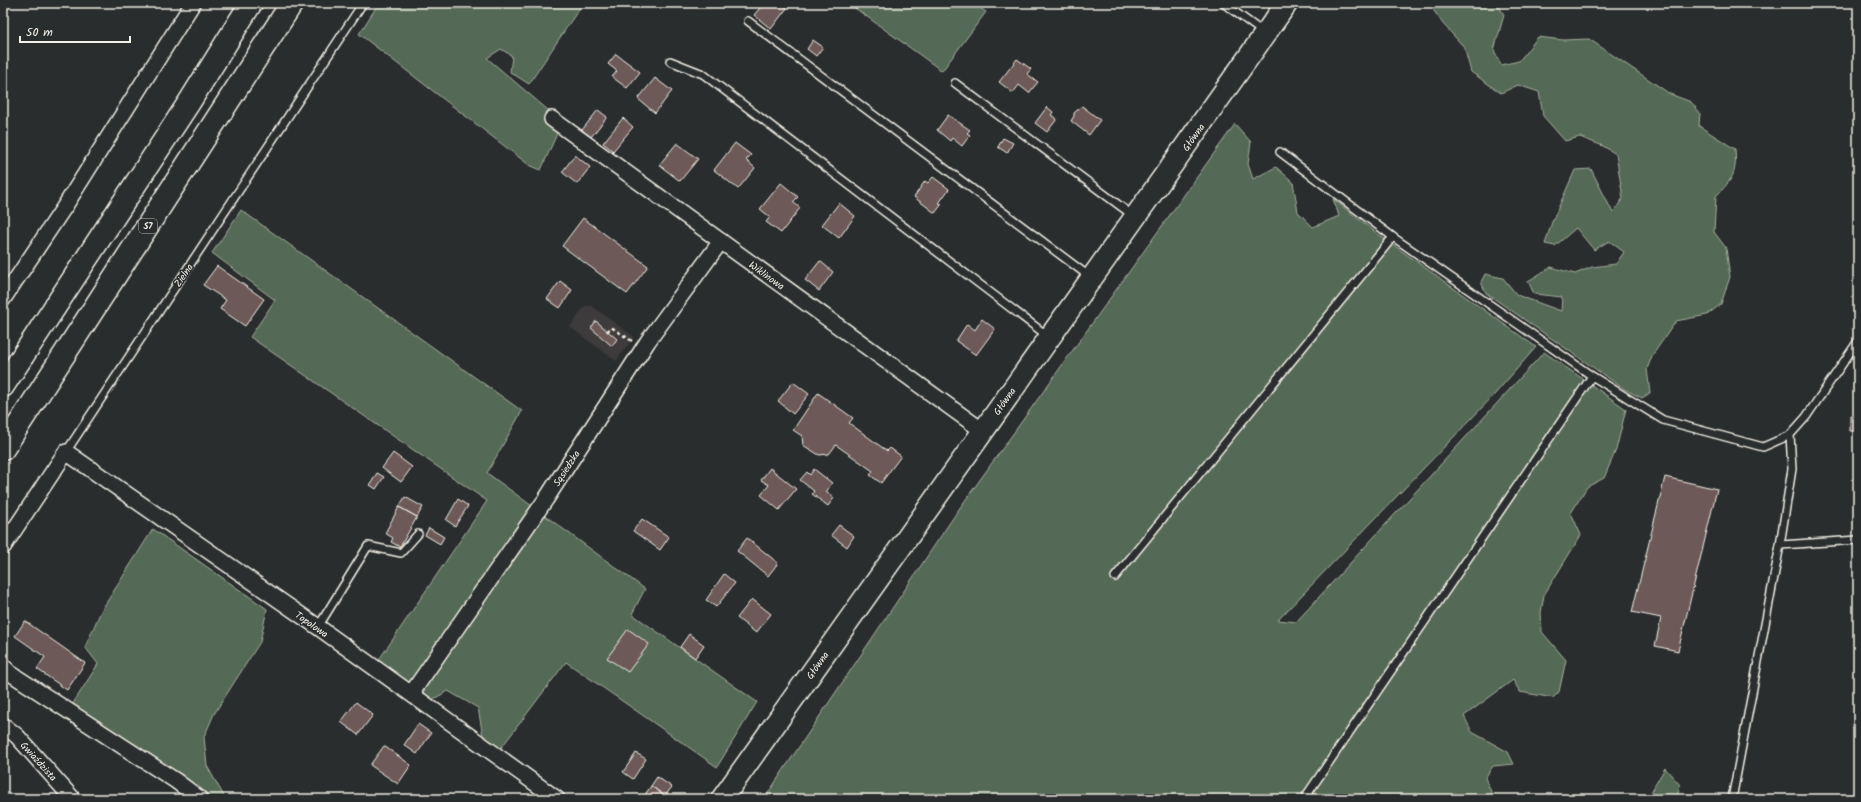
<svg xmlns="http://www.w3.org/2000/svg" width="1861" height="802" viewBox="0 0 1861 802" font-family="Kalam,sans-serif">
<rect width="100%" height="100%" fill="#2a2d2e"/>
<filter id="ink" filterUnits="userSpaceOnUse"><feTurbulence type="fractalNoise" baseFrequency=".025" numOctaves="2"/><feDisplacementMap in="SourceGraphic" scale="8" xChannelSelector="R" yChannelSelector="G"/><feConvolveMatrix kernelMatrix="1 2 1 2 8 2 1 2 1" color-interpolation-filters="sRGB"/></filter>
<g filter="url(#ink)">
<path fill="#3e3a3b" d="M585,306H592L634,337L616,361L570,327Z"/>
<path fill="#556a56" stroke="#a4ae9f" d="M379,3H583L529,84L510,72L512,56L501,49L487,58L562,122L541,170L529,165L359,34Z
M848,3H973L986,12L942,71Z
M1431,3H1497L1504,15L1494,50L1501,65L1519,61L1538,37L1563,40L1589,39L1670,94L1691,102L1700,113L1699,126L1735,149C1737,173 1733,179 1716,196L1714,232L1726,248L1730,277L1721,304L1707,315L1676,321L1652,356L1647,369L1650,393L1642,398L1624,389L1486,293L1481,282L1485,274L1503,278L1517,295L1561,311L1562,297L1534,294L1528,281L1551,267L1575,274L1592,267L1616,264L1624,252L1609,241L1594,250L1576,228L1555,246L1545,244L1552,222L1575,170L1591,169L1613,213L1623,198L1616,154L1603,146L1580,137L1565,141L1543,116L1539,92L1518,85L1501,93L1471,72L1464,47L1443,24L1430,5Z
M1235,124L1251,142L1248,164L1253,179L1276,167L1293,182L1298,212L1313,227L1339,216L1333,199L1378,234L1536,347L1495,394L1278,620L1296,622L1544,352L1626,409L1616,450L1604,478L1587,487L1571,513L1581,535L1544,595L1541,613L1542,632L1566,660L1559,692L1553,698L1520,692L1513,680L1464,716L1472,732L1508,752L1514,764L1493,766L1485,778L1494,798L764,799L959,509Z
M241,210L522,411L487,473L645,589L632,614L757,702L717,767L566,662L498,752L484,742L478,708L448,691L428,702L376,664L487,501L250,337L275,300L212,253Z
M153,529L267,609L260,642L214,714L204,737L207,766L225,798L224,799H187L67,713L98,664L85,647L101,611Z
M1665,768L1680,785L1677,799H1647Z"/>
<path fill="#6d5a59" stroke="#f4f1e8" d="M764,3H780L787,8L771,29L754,15Z
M813,40L823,47L816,56L807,49Z
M616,54L640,72L627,88L612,77L617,71L608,64Z
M1017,59L1031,69L1027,74L1038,82L1029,93L1019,85L1013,93L999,82Z
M655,78L672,91L655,113L638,99Z
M1082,106L1100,120L1089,135L1071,121L1074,116V113Z
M1047,107L1053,112L1051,115L1057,119L1047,132L1035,123Z
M598,110L607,117L591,137L582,130Z
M948,115L970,130L967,133L970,135L962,146L952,138L950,141L937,130Z
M623,118L633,127L613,151L603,143Z
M1003,138L1013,143L1007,153L998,147Z
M677,143L698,159L680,181L659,165Z
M735,143L751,155L746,160L755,168L738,189L714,170Z
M575,155L590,167L577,184L562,172Z
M933,177L949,189L939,203L942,204L935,213L914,197L925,181L928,183Z
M781,183L798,197L793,202L800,208L781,233L766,222L770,217L760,209Z
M839,203L855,216L839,238L822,225Z
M583,218L648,266L627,294L562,246Z
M820,261L833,272L819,291L805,280Z
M217,266L264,299L245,326L220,309L226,300L203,285Z
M560,281L572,290L560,308L547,299Z
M982,319L995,329L976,355L956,341L967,324L975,330Z
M596,321L617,339L612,346L591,328Z
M793,382L809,394L793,414L778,401Z
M818,393L853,418L849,423L887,451L890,448L901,456L881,483L870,475L873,471L836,445L829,454L819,455L803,445L802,436L793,430Z
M1850,416H1858V431H1850Z
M393,453L412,467L401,482L382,468Z
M770,468L796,489L779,510L761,495L769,485L761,480Z
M814,469L832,483L826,492L834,498L828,506L812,494L814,491L800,480L807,472L810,475Z
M377,473L384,477L376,489L370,485Z
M1665,477L1717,489L1678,651L1655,646L1661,618L1632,612Z
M405,497L423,507L417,517L399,507Z
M458,499L468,506L455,526L446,520Z
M399,507L417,517L400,547L391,542L393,538L385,533Z
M642,519L669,537L660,550L633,531Z
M839,525L854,536L847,547L831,535Z
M429,528L444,537L440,544L425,535Z
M747,538L778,563L768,576L737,551Z
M724,574L735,583L716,607L706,600Z
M752,599L771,614L756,633L737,618Z
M25,621L85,663L67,690L37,669L45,657L15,636Z
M628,629L649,644L628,672L607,658Z
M689,634L704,645L695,658L680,647Z
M356,702L373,715L358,735L341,722Z
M418,724L431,733L417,754L404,745Z
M384,746L411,765L398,784L370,765Z
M636,753L646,759L633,779L623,772Z
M657,777L672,787L665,796L651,786Z
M651,786L665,796L663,799H642Z"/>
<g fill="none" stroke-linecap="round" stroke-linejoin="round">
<g stroke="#f4f1e8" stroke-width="10">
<path id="service" d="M1223,3L1264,33
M748,21L1090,277
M670,61L703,74L1049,337
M955,83L1135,217
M1280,152L1393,237L1592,376
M66,452L363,3
M1780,545L1858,540
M1115,577L1393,237
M318,627L368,546L401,553L418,534
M1304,799L1592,376L1663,420L1763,447L1790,435L1806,417L1858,341
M1732,799L1780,545L1792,469L1790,435"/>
</g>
<g stroke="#f4f1e8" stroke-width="18">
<path id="minor" d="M552,119L983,431
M3,299L65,206L193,3
M3,547L66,452L318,627L557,799
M3,666L10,673L176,781L200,799
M411,694L546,499L648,341L721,241
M3,725L17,736L73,799"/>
</g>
<g stroke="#f4f1e8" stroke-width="24">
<path id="secondary" d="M722,799C910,533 1100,269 1287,3"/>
</g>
<g stroke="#f4f1e8" stroke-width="25">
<path id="motorway" d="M3,386L190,101L251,3
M3,449L292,3"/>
</g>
<path stroke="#f4f1e8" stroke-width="2.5" stroke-dasharray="4 3" stroke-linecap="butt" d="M607,332L611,327L632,341"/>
<use href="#service" stroke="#2a2d2e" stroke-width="7"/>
<use href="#minor" stroke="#2a2d2e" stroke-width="15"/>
<use href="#secondary" stroke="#2a2d2e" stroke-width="21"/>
<use href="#motorway" stroke="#2a2d2e" stroke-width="22"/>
</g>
</g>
<g text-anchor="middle" stroke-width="3" stroke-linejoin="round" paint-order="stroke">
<rect fill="#2a2d2e" stroke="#b7b6b0" stroke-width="1" x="139" y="219" width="18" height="14" rx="3"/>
<g font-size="9" font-weight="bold" fill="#f4f1e8">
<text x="148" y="229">S7</text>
</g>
<g font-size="10" fill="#f4f1e8" stroke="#2a2d2e">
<text transform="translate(1193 137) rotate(-55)" y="4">Główna</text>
<text transform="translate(183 275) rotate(-56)" y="4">Zielna</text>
<text transform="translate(767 275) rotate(36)" y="4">Wiklinowa</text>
<text transform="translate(1004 401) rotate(-55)" y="4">Główna</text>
<text transform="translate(566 468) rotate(-57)" y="4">Sąsiedzka</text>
<text transform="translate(312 624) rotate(35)" y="4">Topolowa</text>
<text transform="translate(817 665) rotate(-55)" y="4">Główna</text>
<text transform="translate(39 761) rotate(48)" y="4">Gwiaździsta</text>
</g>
</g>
<rect width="1861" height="802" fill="none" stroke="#2a2d2e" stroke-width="16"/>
<rect x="8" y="8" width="1845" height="786" fill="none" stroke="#f4f1e8" stroke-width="1.5" filter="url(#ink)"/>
<path d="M20 36v6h110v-6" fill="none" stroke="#f4f1e8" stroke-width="2"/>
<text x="26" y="36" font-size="12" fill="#f4f1e8" stroke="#2a2d2e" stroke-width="3" paint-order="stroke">50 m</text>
</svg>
